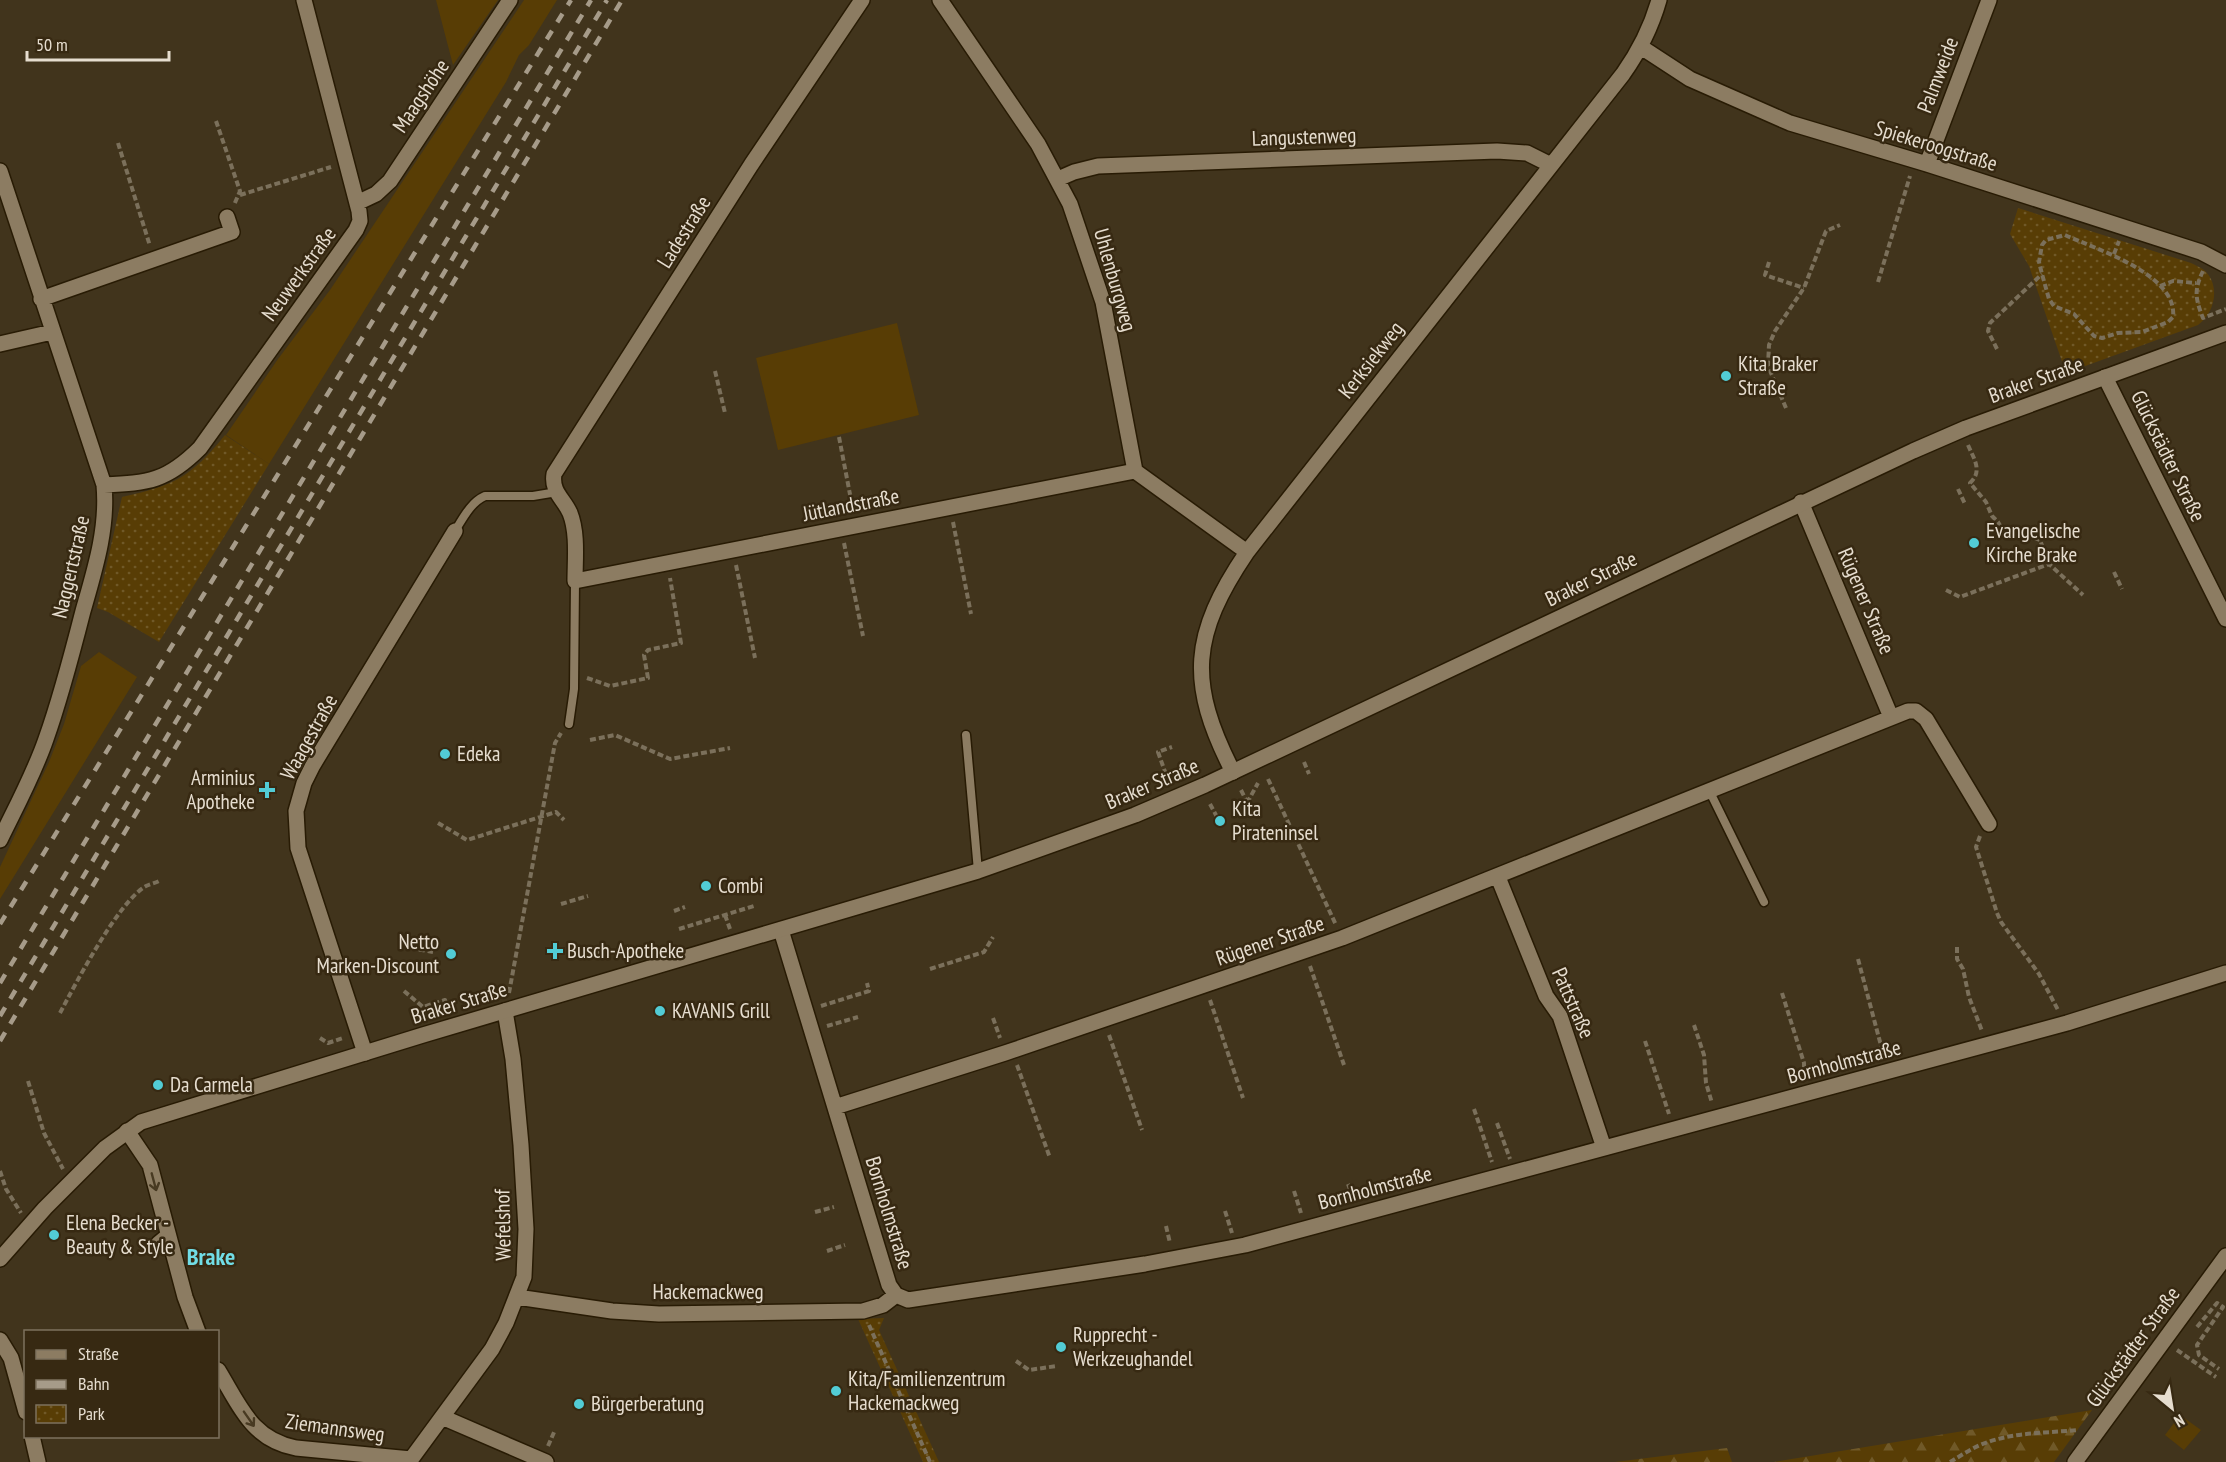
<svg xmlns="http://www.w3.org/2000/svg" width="2226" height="1462" viewBox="0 0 2226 1462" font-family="'PT Sans Narrow',sans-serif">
<defs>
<pattern id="forest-firs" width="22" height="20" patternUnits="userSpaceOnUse" patternTransform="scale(1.5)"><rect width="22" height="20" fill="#583d05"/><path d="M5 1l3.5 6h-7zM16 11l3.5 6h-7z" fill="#705928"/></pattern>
<pattern id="park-dots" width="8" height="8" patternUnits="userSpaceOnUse" patternTransform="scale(1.5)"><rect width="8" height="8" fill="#583d05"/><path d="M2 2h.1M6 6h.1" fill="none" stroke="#705928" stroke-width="1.8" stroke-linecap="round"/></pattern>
</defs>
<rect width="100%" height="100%" fill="#41341c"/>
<path fill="#583d05" d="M436,0H498L453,65Z
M524,0H557L529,45L519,55L506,82L269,464L226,435L278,359L330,290Z
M897,323L919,415L778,450L756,358Z
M99,652L137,677L0,899V867L49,762L64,724L81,666Z
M2180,1415L2201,1430L2184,1450L2165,1435Z"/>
<path fill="url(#forest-firs)" d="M2092,1410L2054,1462H1774Z
M1727,1448L1732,1462H1615Z"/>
<path fill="url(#park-dots)" d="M2018,208L2191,263C2195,265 2200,267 2204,270C2221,285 2215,313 2198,325L2066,373L2029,266L2010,234Z
M225,435L269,464L159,642L108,612L97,608L122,497C175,485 190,478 225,435Z
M884,1318L879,1330L939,1462H923L858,1319Z"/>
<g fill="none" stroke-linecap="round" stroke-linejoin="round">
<g stroke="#281b04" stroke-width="11">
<path id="service" d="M455,531C463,518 471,502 485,496H533L557,492
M569,724L574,689L575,581
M966,735L978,871
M1709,790L1764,902
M156,1241L168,1231"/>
</g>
<g stroke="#281b04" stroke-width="18">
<path id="minor" d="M862,0L751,165L554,474C551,492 564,499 570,513C578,533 575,560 575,581L1135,471
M940,0L1038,144L1070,204L1103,302L1135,471L1247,552
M1641,47L1690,79L1790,123L1927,164L2201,252L2226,265
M1927,164L1989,0
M0,171L104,485C108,528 95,569 83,611C72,654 61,697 46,739C34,774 16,807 0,840
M1058,179L1074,172L1098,166L1497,151L1527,153L1551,165
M357,203L376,194L390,181L510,0
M41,299L232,232L227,217
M0,344L52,332
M2105,377L2226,619
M104,485C149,483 167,481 200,448L356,230L360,221L359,211L304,0
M1801,502L1891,717
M1233,772C1187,682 1191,635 1247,552L1623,74C1640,50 1651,28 1659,0
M1498,877L1546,996L1560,1016L1604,1148
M781,930L889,1285L896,1295L908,1300L1145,1264L1245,1245L2067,1023L2226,973
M365,1053L298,848L296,811L304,783L313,765L455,531
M835,1107L1005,1053L1342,938L1908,711H1916L1926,719L1989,824
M127,1131L150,1165L185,1297L198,1332
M517,1297L612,1311L659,1314L863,1311L883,1305L896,1295
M218,1370C240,1406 251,1439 296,1448L411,1459
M442,1417L546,1462
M409,1462L492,1349L506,1323L524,1277L526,1229L521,1145L513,1059L505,1011
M2075,1462L2226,1256"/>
</g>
<g stroke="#281b04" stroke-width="18">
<path id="tertiary" d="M0,1340L11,1358L26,1412
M32,1436L38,1462"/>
</g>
<g stroke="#281b04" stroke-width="18">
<path id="secondary" d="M0,1259L45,1208L105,1148L141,1122L423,1035L978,871L1135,815L1205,785L1913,451L1966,428L2226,333"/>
</g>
<path stroke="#7b705b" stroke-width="4" stroke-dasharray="6 3" stroke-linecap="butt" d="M216,121L240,191L234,205
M118,143L150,246
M240,195L331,167
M2065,235C2095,249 2178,274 2173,317L2168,322L2142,332L2118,333L2102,338L2094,336L2074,314L2054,306L2049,299L2042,274L2039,262L2042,245L2046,240Z
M2114,254L2119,241
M1769,262L1765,275L1804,288
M2203,271C2194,290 2195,298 2203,318L2226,309
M1878,282L1910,176
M2160,286L2173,281L2196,283
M1997,349L1988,331L1990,323L2042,274
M715,371L725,413
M1786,408L1768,366L1769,345L1775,331L1804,288L1826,231L1840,225
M839,437L853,510
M1968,445C1974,459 1983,471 1970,483L1986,502L1992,516L1998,522L2006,536L2011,538L2028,536L2040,540L2049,564
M1958,489L1965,504
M953,522L971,614
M844,543L863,636
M736,565L755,658
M2114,572L2122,589
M1946,590L1960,597L2049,564L2083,595
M587,678L610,686L648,678L644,655L648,650L681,643L670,578
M590,740L615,735L670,759L730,748
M1304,762L1309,774
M1268,779L1336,925
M1169,783L1158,752L1172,747
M1241,790L1247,802
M1247,803L1258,783
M1210,804L1217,817
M438,823L467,840L556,812L564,820
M1980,836L1976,847L1997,913L2001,922L2039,974L2058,1010
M561,904L588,896
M674,911L685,907
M725,915L730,929
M679,929L754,906
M579,947L592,955L605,950
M1957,947V959L1963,969L1969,997L1982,1031
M410,948L433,952
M1858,959L1884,1057
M1310,966L1344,1065
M930,969L984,952L993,937
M404,991L423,1007L445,1000L449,1012
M509,993L555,743L561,733
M1782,993L1804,1063V1079
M1210,1000L1243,1098
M821,1006L869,991L867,983
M60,1013C76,983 118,902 146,886C150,884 155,883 159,881
M993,1018L1000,1038
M1694,1025L1704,1055L1706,1083L1712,1103
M827,1026L858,1017
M1109,1035L1142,1130
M320,1038L328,1043L343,1038
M1645,1041L1669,1114
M1017,1065L1050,1158
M28,1081L44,1133L63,1169
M1474,1109L1492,1162
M1497,1123L1510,1159
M0,1171L6,1189L21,1213
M1348,1184L1354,1200
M1294,1191L1301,1213
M1225,1211L1232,1233
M815,1212L834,1207
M1166,1226L1170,1243
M827,1251L845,1245
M869,1325L930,1462
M2197,1327L2217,1303L2223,1307L2197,1345L2199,1355L2219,1369
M2177,1350L2216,1377
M1016,1361L1029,1370L1057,1366
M548,1446L555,1430
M1950,1462C1962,1455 1975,1446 1988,1442C2017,1432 2048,1433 2078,1430"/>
<use href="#service" stroke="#8c7c62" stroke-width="8"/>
<use href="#minor" stroke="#8c7c62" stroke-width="15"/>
<use href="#tertiary" stroke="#8c7c62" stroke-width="15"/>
<use href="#secondary" stroke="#8c7c62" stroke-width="15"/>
<path stroke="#a69b89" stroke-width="4.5" stroke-dasharray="10 10" stroke-linecap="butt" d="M0,924L571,0
M0,983L591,0
M0,1016L607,0
M0,1041L622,0"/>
</g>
<defs><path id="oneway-shaft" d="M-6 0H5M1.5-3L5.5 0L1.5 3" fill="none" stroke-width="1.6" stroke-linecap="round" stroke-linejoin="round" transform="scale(1.5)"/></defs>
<g stroke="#483a22">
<use href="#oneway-shaft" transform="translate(154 1182) rotate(75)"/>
<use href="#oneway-shaft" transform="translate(249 1419) rotate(55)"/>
</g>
<g fill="#52ccd5" stroke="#372912" stroke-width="2">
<circle cx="1726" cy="376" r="6"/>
<circle cx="1974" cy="543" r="6"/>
<circle cx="445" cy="754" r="6"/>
<path d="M264 781h6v6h6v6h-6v6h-6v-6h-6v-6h6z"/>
<circle cx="1220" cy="821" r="6"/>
<circle cx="706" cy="886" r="6"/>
<path d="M552 942h6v6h6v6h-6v6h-6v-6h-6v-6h6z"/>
<circle cx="451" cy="954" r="6"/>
<circle cx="660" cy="1011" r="6"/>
<circle cx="158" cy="1085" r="6"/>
<circle cx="54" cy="1235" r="6"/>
<circle cx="1061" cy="1347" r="6"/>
<circle cx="836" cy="1391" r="6"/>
<circle cx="579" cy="1404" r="6"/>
</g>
<g text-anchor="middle" stroke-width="5" stroke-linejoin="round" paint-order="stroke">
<g font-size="21" fill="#e6ddcf" stroke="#372912">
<text transform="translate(1938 75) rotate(-69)" y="7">Palmweide</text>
<text transform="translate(421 96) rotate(-56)" y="7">Maagshöhe</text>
<text transform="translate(1304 137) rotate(-2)" y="7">Langustenweg</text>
<text transform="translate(1936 146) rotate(17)" y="7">Spiekeroogstraße</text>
<text transform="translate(684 232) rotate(-58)" y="7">Ladestraße</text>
<text transform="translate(299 274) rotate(-54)" y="7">Neuwerkstraße</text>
<text transform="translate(1115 280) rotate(74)" y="7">Uhlenburgweg</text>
<text transform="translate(1371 360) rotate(-52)" y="7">Kerksiekweg</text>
<text transform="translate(2036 380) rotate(-20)" y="7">Braker Straße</text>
<text transform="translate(2168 456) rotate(64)" y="7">Glückstädter Straße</text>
<text transform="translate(851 505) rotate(-11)" y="7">Jütlandstraße</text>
<text transform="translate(71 567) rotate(-77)" y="7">Naggertstraße</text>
<text transform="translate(1591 579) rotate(-26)" y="7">Braker Straße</text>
<text transform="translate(1866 601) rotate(67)" y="7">Rügener Straße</text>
<text transform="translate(309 737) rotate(-61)" y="7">Waagestraße</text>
<text transform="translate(1152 784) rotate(-23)" y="7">Braker Straße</text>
<text transform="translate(1270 941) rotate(-19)" y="7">Rügener Straße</text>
<text transform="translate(459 1003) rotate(-17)" y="7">Braker Straße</text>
<text transform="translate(1573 1003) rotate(66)" y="7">Pattstraße</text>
<text transform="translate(1844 1062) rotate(-15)" y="7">Bornholmstraße</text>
<text transform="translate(1375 1188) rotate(-15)" y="7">Bornholmstraße</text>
<text transform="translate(889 1213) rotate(73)" y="7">Bornholmstraße</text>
<text transform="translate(503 1225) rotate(-91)" y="7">Wefelshof</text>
<text x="708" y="1299">Hackemackweg</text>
<text transform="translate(2133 1347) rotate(-54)" y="7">Glückstädter Straße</text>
<text transform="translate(335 1428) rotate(8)" y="7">Ziemannsweg</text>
</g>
<g font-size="21" fill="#e6ddcf" stroke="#372912" text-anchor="start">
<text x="1738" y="371">Kita Braker<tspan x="1738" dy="24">Straße</tspan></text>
<text x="1986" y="538">Evangelische<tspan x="1986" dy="24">Kirche Brake</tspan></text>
<text x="457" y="761">Edeka</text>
<text x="255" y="785" text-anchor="end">Arminius<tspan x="255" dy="24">Apotheke</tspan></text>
<text x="1232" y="816">Kita<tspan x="1232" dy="24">Pirateninsel</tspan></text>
<text x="718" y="893">Combi</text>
<text x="439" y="949" text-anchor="end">Netto<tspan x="439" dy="24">Marken-Discount</tspan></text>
<text x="567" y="958">Busch-Apotheke</text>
<text x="672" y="1018">KAVANIS Grill</text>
<text x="170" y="1092">Da Carmela</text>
<text x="66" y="1230">Elena Becker -<tspan x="66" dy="24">Beauty &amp; Style</tspan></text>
<text x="1073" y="1342">Rupprecht -<tspan x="1073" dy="24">Werkzeughandel</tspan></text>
<text x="848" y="1386">Kita/Familienzentrum<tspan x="848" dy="24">Hackemackweg</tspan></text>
<text x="591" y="1411">Bürgerberatung</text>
</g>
<g font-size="24" font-weight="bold" fill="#71dde6" stroke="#372912">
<text x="211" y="1265">Brake</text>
</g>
</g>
<rect x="24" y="1330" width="195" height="108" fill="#372912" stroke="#7d715e" stroke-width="1.5"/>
<rect x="36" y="1350" width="30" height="9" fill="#8c7c62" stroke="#7d715e" stroke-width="1.5"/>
<text x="78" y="1360" font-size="18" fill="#e6ddcf">Straße</text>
<rect x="36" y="1380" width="30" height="9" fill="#a69b89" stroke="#7d715e" stroke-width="1.5"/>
<text x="78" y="1390" font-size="18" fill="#e6ddcf">Bahn</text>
<rect x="36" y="1405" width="30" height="18" fill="url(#park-dots)" stroke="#7d715e" stroke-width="1.5"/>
<text x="78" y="1420" font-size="18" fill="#e6ddcf">Park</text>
<g transform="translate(2172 1408) rotate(150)" stroke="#372912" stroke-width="4.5" paint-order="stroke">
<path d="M0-4.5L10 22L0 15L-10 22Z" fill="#e6ddcf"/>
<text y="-9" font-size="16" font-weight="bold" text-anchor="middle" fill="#e6ddcf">N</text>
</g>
<path d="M27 51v9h142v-9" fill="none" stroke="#e6ddcf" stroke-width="3"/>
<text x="36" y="51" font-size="18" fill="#e6ddcf" stroke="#372912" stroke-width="4.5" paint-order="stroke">50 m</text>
</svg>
